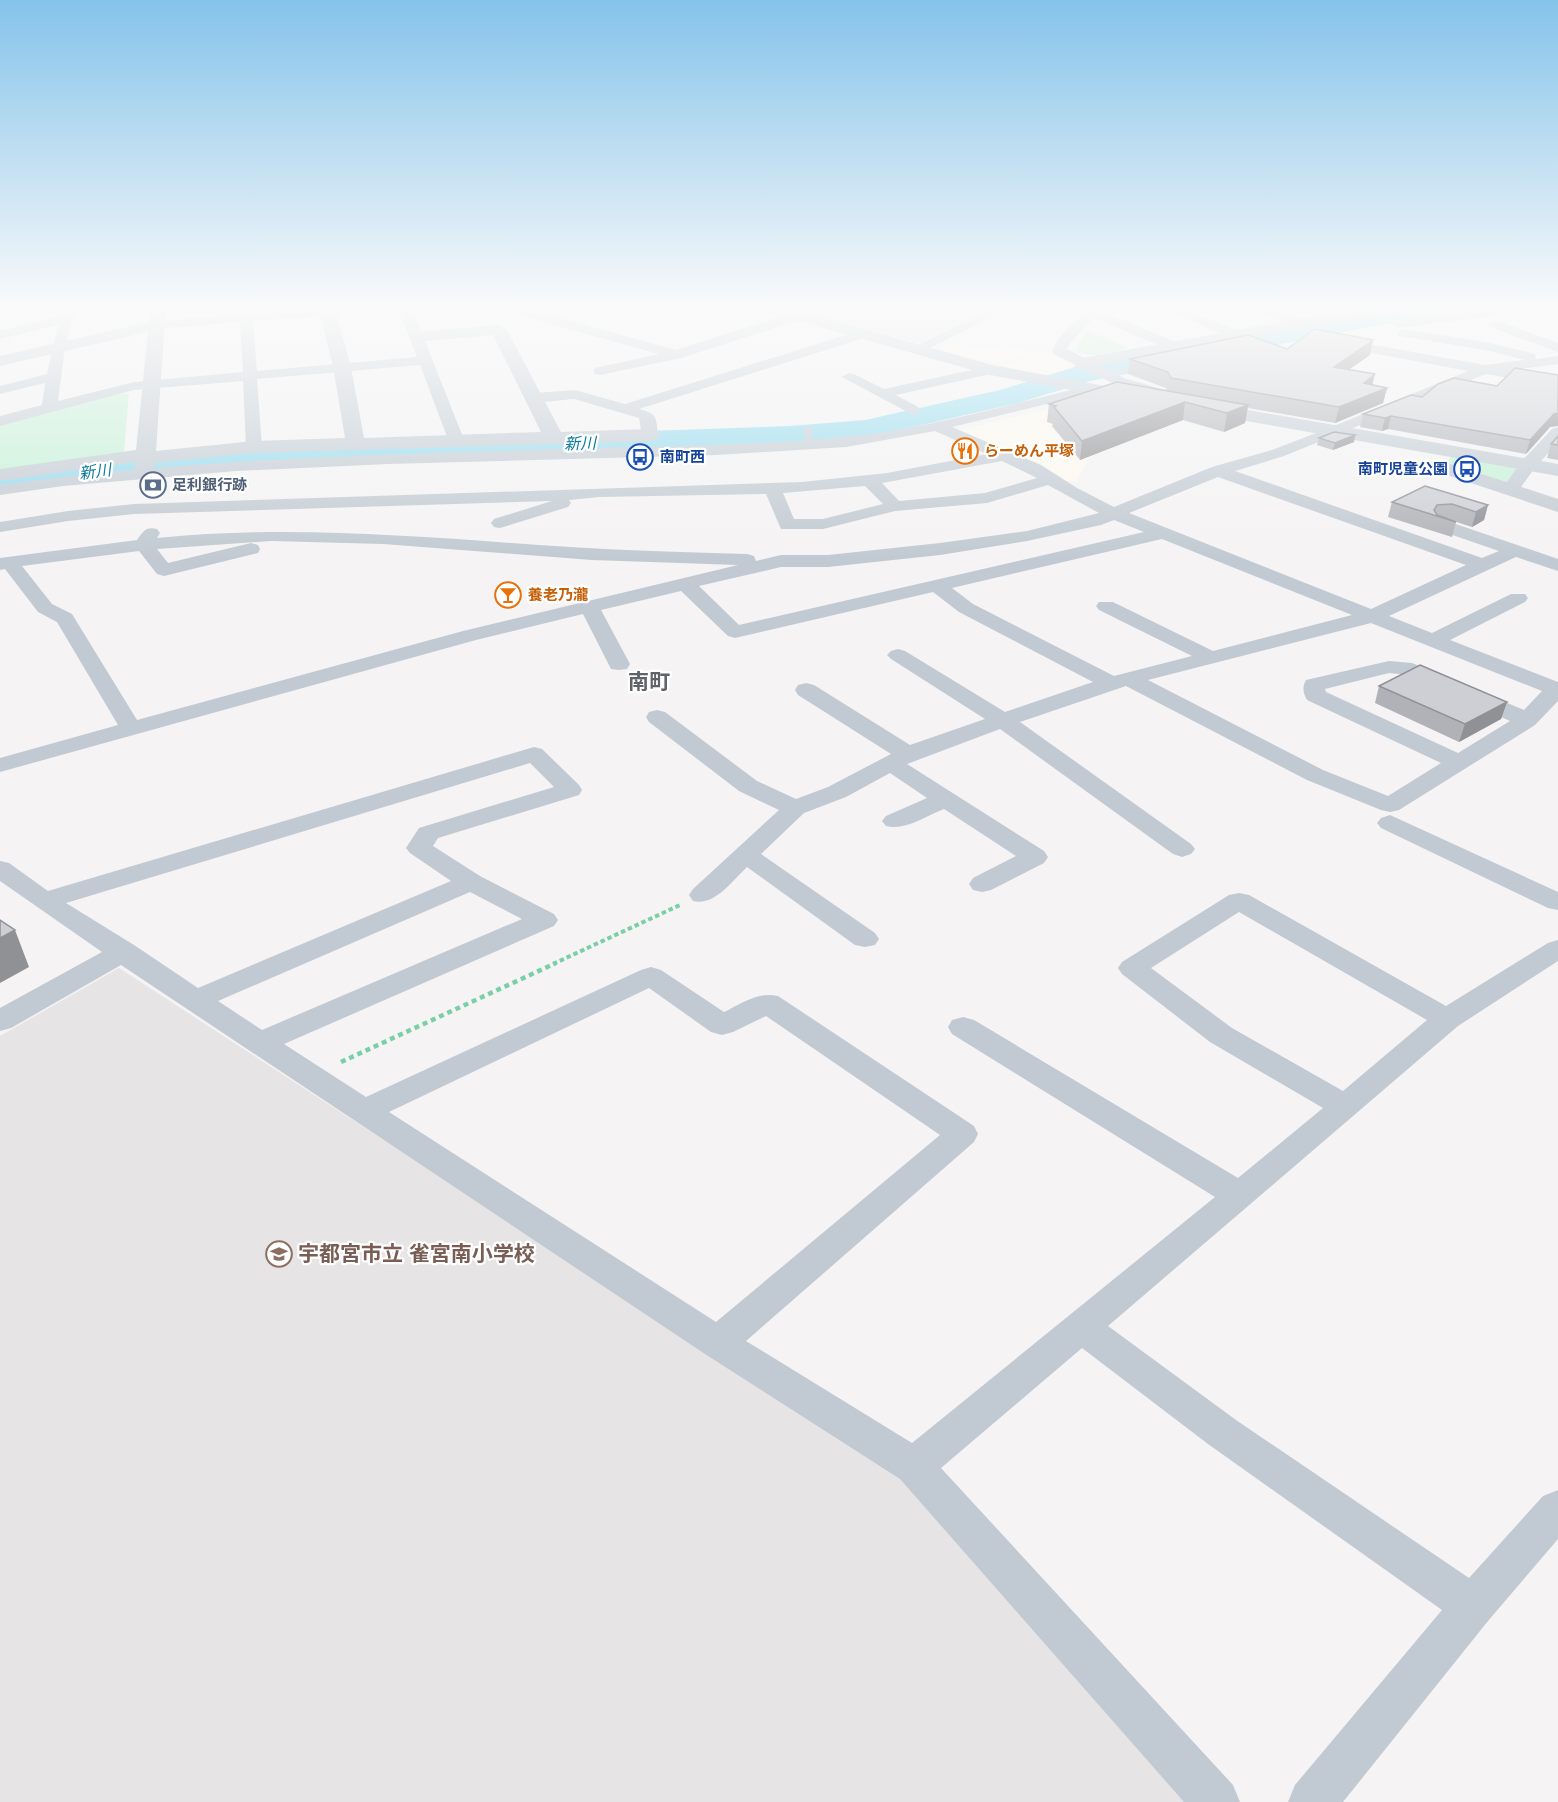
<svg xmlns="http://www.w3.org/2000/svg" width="1558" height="1802" viewBox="0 0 1558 1802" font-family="'Nunito Sans','Noto Sans JP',sans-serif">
<rect width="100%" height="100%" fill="#f5f3f3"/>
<path fill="#fdf9ef" d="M950,343L986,350L1002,345L1031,352L1000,365L937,348Z
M1037,352L1057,357L1074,365L1044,376L1002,367Z
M1097,397L1173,423L1089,457L1077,482L1067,481L966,435L961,430Z"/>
<path fill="#e6e4e5" d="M781,306H995L922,342H914Z
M119,968L894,1472L1187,1802H0V1036Z"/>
<path fill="#c3f1d5" d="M1087,330L1129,348C1111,352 1092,359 1075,351Z
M116,393L129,394L124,451L115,455L0,471V425Z
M1453,456L1521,468L1510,484L1446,462Z"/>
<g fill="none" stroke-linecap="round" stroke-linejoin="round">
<path fill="#90daee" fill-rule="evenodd" d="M1393,306H1449L1445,311L1436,314L1090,381L1018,403L865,438L790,446L268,464L163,472L0,493V473L163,452L268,444L790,426L865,420L1000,390L1085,364Z"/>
<path stroke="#7ad0a6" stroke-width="4" stroke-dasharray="4.5 3" stroke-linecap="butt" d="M553,964L680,905"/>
<path stroke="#7ad0a6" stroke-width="4.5" stroke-dasharray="5 4" stroke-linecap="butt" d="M341,1062L556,963"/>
<path fill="#c1cad2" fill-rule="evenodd" d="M1144,365H1147V369L1105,376L1101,374Z
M807,427L814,429L810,432L817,445L816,447H810L802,431Z"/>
<path fill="#c1cad2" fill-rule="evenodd" d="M28,306L27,309L0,315V307Z
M63,306H76L65,347L58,401L134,382L243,372L240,322L155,329L148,325L150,322L240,315V306H252L253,314L349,306H411L465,442L457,447L449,442L420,365L257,379L262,447L254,452L246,447L243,381L134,390L0,426V416L42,405L45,383L0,394V386L47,374L58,325L0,339V331L60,316ZM399,310L417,357L257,371L253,321Z
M457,306H491L471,313Z
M495,306H517L676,350L792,313H802L804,316L802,319L681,358L600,375L595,374L593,371L595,368L659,354L496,309Z
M997,306H1014L922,352H912L910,349Z
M1090,306H1104L1100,311L1178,343L1180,346L1178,349H1168L1094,318L1070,343L1067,349L1124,378L1165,390L1167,393L1160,403H1150L1147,400L1151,395L1114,384L1054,354L1052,351L1059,338Z
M1158,306H1176L1241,332L1243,335L1241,338H1231Z
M1245,306H1264L1303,320L1305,323L1298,327L1293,326Z
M1332,306H1351L1366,314L1359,318Z
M1505,306H1543L1537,310L1399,328L1392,324L1399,320Z
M1495,320L1558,343V352L1490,327L1488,324Z
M1404,329L1490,343L1535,354L1536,359L1558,356V364L1513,370L1558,379V387L1486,374L1284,456L1235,471L1482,558L1499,551L1435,529L1432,525L1435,521H1447L1558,559V571L1516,557L1389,616L1432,633L1511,594H1525L1528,598L1525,602L1450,640L1558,682V701L1535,725L1399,810L1390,812L1381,810L1307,780L1126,686L1020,722L1191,844L1195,849L1191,854L1182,857L1173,854L1000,729L907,764L1044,851L1048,857L1044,863L991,890L982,892L973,890L969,884L973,878L1016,856L944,809C926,816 905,831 886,826L882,821L886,816L927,798L890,773L846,797L804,813L761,854L875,933L879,939L875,945L865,947L855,945L747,867C731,882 715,906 693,901L689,895L693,889L779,810L739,791L649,722L646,717L649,712L657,710L665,712L757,781L796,799L828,787L891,754L798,695L795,690L798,685L806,683L814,685L910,745L985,719L891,659L887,655L891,651L898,649L905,651L1005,712L1093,682L959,612L933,592L735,638L728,636L681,591L601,610L630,664L627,669L619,670L611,669L583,614L476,640L0,772V758L118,725L57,622L38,612L5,569L0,570V558L137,540C143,531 146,526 157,529L160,533L157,538C295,524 431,538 570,547C629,551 688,552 747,554L754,556L756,561L781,555H828L940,543L1027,531L1099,513L1048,485L987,503L895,511L823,529H781L766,494L599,497L569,500L571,503L568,507L500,528L494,527L491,523L494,519L552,501L134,514L68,521L0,532V522L68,511L134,504L802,482L887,473L987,454L935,431L846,447L716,455L388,464L236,471L63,486L0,495V485C184,459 371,455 557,449C652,447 748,446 844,437C924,430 1013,403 1092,385L1097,386L1099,389L1097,392L952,427L1041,465L1077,488L1114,507L1212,467L1272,450L1329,428L1468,371L1335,346L1328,342L1330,339L1335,338L1485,365L1525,360L1490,351L1399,336L1397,333ZM1002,461L1037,478L985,493L899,501L882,483ZM1218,477L1466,565L1371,609L1129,513ZM865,486L883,504L823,519H794L783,493ZM1114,520L1144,532L739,625L699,586L781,567H828L940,555L1027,541L1101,525ZM1162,539L1352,615L1213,651L1113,602H1099L1096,606L1099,610L1192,656L1114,676L973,604L952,588ZM271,541L383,544L592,560L738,565L463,631L137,720L72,614L52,604L22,566L139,551L157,574L164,576L258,553L260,549L258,545L251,543L168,563L157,549ZM1371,623L1542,691L1524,710L1412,663L1389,661L1306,680C1302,687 1303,693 1307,700L1441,763L1388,796L1323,770L1148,680ZM1389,673L1408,675L1510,721L1458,753L1326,692L1325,689Z
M862,330L869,334L867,337L639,409C658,414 656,417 658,435L650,440L642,435L639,418L574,399L534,403L526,398L534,393L575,390L625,404Z
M990,366L995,367L997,370L995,373L896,395L918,407L921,410L913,415L842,377L849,373L854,374L884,389Z
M1558,427V442L1534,469L1516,494H1504L1501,490L1522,461L1552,429Z
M534,747L542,749L579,785L582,790L579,795L438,838L433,846L480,876L554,914L558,920L554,926L284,1044L366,1097L641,970L651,967L661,970L724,1012C741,1004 759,991 778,996L974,1126L978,1134L974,1142L746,1341L912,1443L1215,1197L952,1034L948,1027L952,1020L963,1017L974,1020L1238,1178L1323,1108L1210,1042L1122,974L1118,968L1122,962L1229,895L1239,893L1249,895L1446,1006L1548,943L1558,940V961L1458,1026L1108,1326L1236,1420L1469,1578L1543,1496L1558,1490V1539L1488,1621L1343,1802H1288L1295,1785L1442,1610L1208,1444L1082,1348L941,1468L1233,1785L1240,1802H1184L900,1479L705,1354L121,965L11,1028L0,1031V1008L102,952L0,881V861L9,863L48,891ZM530,763L554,787L419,828L406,848L410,853L451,881L198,988L134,945L66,903ZM470,892L522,919L262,1030L218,1001ZM1239,912L1427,1020L1343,1091L1232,1028L1151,968ZM649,988L711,1032L722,1035L733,1032L766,1016L940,1135L716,1322L389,1112Z
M1390,815L1558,892V910L1548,908L1381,828L1377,823L1381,818Z"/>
<path fill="#c1cad2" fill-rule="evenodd" d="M150,306H166L156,451L254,441L345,438L333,367L318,306H334L351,367L364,438L541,432L493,335L417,342L409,337L417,332L499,325L507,330L561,432L650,429L657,431L660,435L657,439L650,441L254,453L155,463L154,473L151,477L144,479L137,477L134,473L135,462L0,481V469L136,450L148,332L0,366V356L149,322Z
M755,306H782L992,365L1137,392L1143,393L1146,397L1143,401L1137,402L990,375L757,309Z
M1371,306H1407L1399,311L1082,368L1076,367L1073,363L1076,359L1082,358Z
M1202,402L1558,464V476L1195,412L1193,408L1195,404Z
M1439,460L1558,499V512L1432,470L1429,466L1432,462Z"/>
</g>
<path fill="#b0b2b7" d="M1373,340L1370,355L1349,369L1372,385L1387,388L1383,403L1335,423L1248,408L1245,423L1224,432L1183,420L1080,460L1052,426L1053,424L1047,422L1049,404L1167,391L1166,388L1128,374L1130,359L1287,349Z
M1363,414L1550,427L1526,454L1388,429L1382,431L1360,427Z
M1355,435L1354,442L1333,450L1317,445L1319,438Z
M1558,436V460L1547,458L1551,444Z
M1392,502L1488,505L1484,520L1472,527L1447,519L1456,522L1452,537L1388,517Z
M1379,686L1507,702L1501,719L1459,742L1375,703Z"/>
<path fill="#909195" d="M1373,340L1370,355L1331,382L1334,367Z
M1375,374L1371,390L1387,388L1383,403L1335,423L1339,407L1364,383Z
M1185,402L1183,420L1080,460L1082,441Z
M1248,405L1245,423L1224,432L1227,413Z
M1558,413V426L1550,427L1526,454L1530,440L1554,414Z
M1391,416L1388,429L1382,431L1385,418Z
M1355,435L1354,442L1333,450L1335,443Z
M1488,505L1484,520L1472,527L1476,512Z
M1507,702L1501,719L1459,742L1465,724Z
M15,930L29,967L0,983V938Z"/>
<path fill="#cdcfd5" stroke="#909195" stroke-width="1.5" d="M1315,329L1373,340L1334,367L1375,374L1364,383L1387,388L1339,407L1171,378L1168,372L1130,359L1248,335L1287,349Z
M1515,368L1558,375V413L1554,414L1530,440L1391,416L1385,418L1363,414L1411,395L1422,397L1438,384L1454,378L1497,386Z
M1117,382L1248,405L1227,413L1185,402L1082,441L1054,407L1056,406L1049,404Z
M1334,432L1355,435L1335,443L1319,438Z
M1558,436V445L1551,444Z
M1425,486L1488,505L1476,512L1452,504L1437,505L1434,510L1437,515L1456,522L1392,502Z
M1420,665L1507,702L1465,724L1379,686Z
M0,920L15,930L0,938Z"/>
<linearGradient id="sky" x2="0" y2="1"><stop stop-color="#85c3ea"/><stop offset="0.55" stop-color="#fafafa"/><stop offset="1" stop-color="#fafafa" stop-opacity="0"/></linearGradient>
<rect width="1558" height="559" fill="url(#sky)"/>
<defs>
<g id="restaurant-ring" transform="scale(1.35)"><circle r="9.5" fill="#fff" stroke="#e8710a" stroke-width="1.5"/><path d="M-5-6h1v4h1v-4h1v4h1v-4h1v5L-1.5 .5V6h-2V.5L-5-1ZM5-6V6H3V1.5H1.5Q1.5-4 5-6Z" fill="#e8710a"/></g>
<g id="bus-ring" transform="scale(1.35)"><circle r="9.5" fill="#fff" stroke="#1a4fb4" stroke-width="1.5"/><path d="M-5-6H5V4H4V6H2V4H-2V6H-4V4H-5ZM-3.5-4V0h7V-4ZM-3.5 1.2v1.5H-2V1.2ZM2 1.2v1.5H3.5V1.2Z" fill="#1a4fb4"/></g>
<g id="bank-ring" transform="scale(1.35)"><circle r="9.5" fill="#fff" stroke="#5c6f8a" stroke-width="1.5"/><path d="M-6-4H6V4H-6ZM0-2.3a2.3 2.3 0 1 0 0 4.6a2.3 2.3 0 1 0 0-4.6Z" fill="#5c6f8a"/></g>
<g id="bar-ring" transform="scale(1.35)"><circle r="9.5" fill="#fff" stroke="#e8710a" stroke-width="1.5"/><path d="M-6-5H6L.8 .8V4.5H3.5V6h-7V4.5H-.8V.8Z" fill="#e8710a"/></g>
<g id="school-ring" transform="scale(1.35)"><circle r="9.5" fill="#fff" stroke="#8d6e63" stroke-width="1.5"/><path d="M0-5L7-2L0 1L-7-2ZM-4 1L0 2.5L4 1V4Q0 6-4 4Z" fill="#8d6e63"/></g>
</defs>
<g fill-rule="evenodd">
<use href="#restaurant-ring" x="965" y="451"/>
<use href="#bus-ring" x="640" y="457"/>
<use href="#bus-ring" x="1467" y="469"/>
<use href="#bank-ring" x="153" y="485"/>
<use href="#bar-ring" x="508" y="595"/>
<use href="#school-ring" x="279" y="1254"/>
</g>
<g text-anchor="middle" stroke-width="4.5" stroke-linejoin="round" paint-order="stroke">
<g font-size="15" font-weight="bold" fill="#c56008" stroke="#fff" text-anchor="start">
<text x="984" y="456">らーめん平塚</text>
<text x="528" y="600">養老乃瀧</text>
</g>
<g font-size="15" font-weight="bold" fill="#164399" stroke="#fff" text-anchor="start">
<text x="660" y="462">南町西</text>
<text x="1448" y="474" text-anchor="end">南町児童公園</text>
</g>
<g font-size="15" font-weight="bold" fill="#4e5e75" stroke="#fff" text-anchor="start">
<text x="172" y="490">足利銀行跡</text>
</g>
<g font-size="16" font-style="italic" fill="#0c7c9b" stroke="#fff">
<text transform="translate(580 443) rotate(-2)" y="6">新川</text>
<text transform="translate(95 471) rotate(-7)" y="6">新川</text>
</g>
<g font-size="21" font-weight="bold" fill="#5f6368" stroke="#fff">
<text x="649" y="689">南町</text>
</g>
<g font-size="21" font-weight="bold" fill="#785e54" stroke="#fff" text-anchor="start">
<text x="298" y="1261">宇都宮市立 雀宮南小学校</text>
</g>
</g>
</svg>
